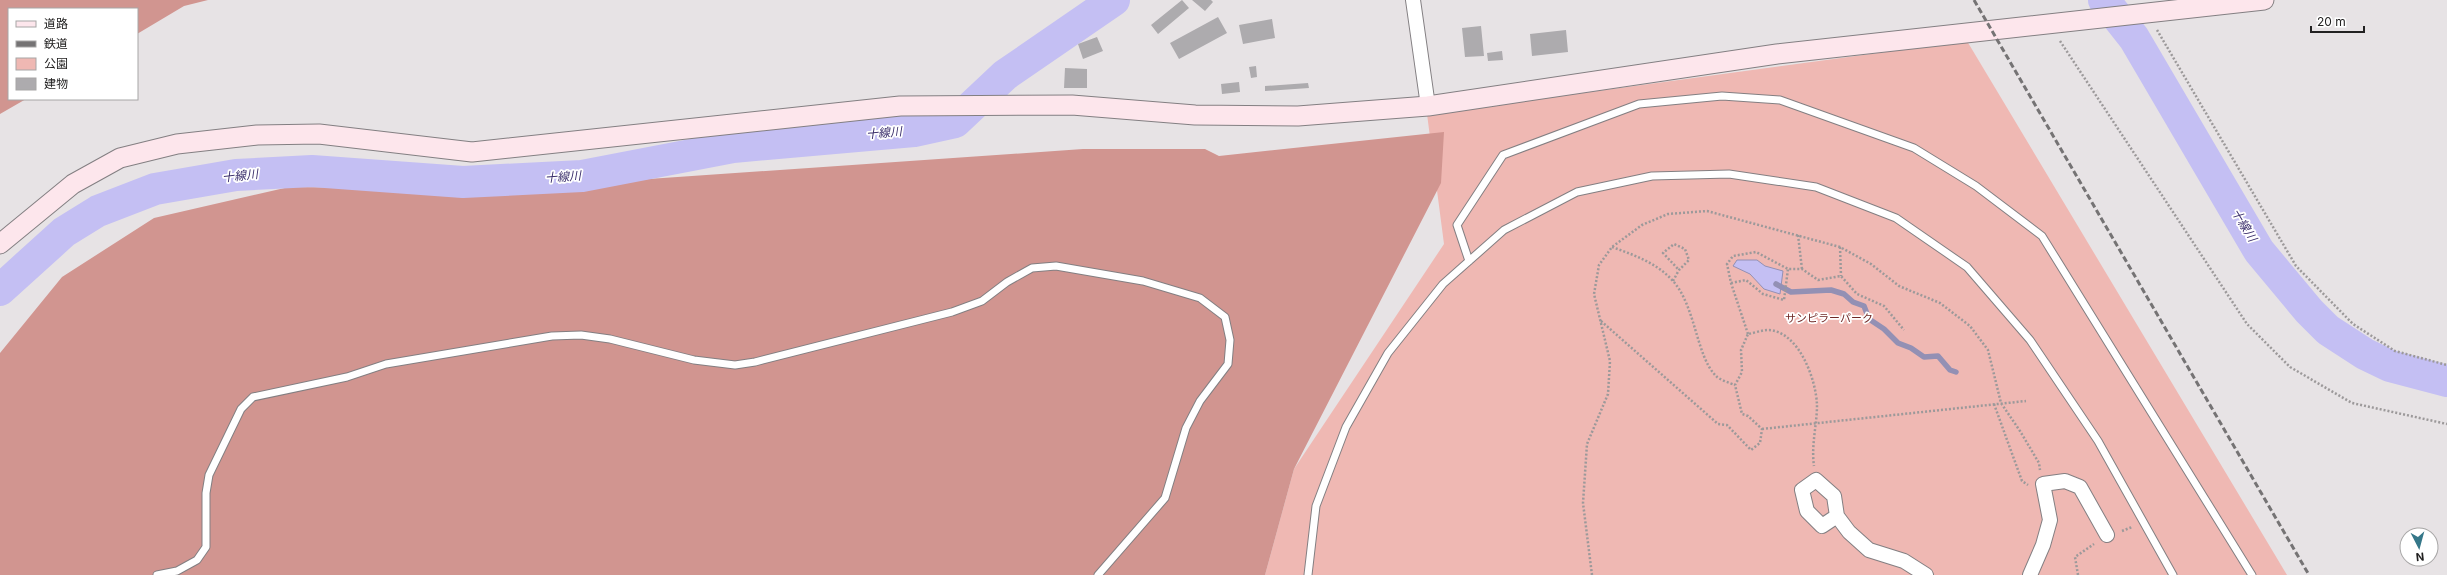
<svg xmlns="http://www.w3.org/2000/svg" width="2447" height="575" viewBox="0 0 2447 575" font-family="Inter,'Noto Sans JP',sans-serif">
<rect width="100%" height="100%" fill="#e7e3e5"/>
<path fill="#efb8b3" d="M1967,41L2287,575H1265L1294,469L1444,244L1427,114Z"/>
<path fill="#d19590" d="M0,0H208L184,6L137,34V9H9V99H26L0,114Z
M1444,132L1441,183L1294,469L1265,575H0V353L62,277L154,218L289,187L505,189L1083,149H1205L1219,156Z"/>
<path fill="#c4bff3" stroke="#9390b4" d="M1737,260H1757L1765,266L1783,271L1780,294L1764,289L1750,274L1733,266Z"/>
<g fill="none" stroke-linecap="round" stroke-linejoin="round">
<path stroke="#9390b4" stroke-width="5.5" d="M1776,284L1791,292L1831,290L1844,294L1853,302L1864,306L1869,319L1884,329L1898,343L1911,348L1924,357L1938,356L1950,370L1956,372"/>
<path stroke="#c4bff3" stroke-width="32" d="M2104,0L2134,38L2259,251L2309,311L2328,330L2365,354L2390,366L2447,381
M0,290L64,232L98,211L155,189L236,175L312,171L463,182L582,176L733,147L914,131L955,122L1005,75L1114,0"/>
</g>
<path fill="#adabae" d="M1182,0L1189,8L1158,34L1151,25Z
M1192,0H1211L1213,2L1205,11Z
M1218,17L1227,33L1179,59L1170,43Z
M1272,19L1275,38L1243,44L1239,25Z
M1481,26L1484,56L1465,57L1462,28Z
M1566,30L1568,52L1532,56L1530,34Z
M1097,37L1103,51L1083,59L1078,44Z
M1502,51L1503,60L1488,61L1487,53Z
M1256,66L1257,77L1251,78L1249,67Z
M1065,68L1087,69V88H1064Z
M1239,82L1240,92L1222,94L1221,84Z
M1308,83L1309,88L1265,91V86Z"/>
<g fill="none" stroke-linecap="round" stroke-linejoin="round">
<g stroke="#837f82" stroke-width="9">
<path id="lane" d="M1469,261L1457,225L1503,155L1639,104L1722,96L1780,100L1914,148L1976,186L2042,236L2252,575
M157,575L177,571L197,560L206,547V493L209,475L241,409L253,397L347,377L386,364L552,336L581,335L610,339L694,360L735,365L755,362L952,312L982,301L1007,282L1032,268L1056,266L1143,281L1200,298L1225,317L1230,340L1228,364L1200,401L1186,428L1165,498L1098,575
M1308,575L1316,506L1346,427L1388,353L1443,284L1504,230L1577,192L1652,176L1729,174L1816,187L1896,218L1967,267L2030,340L2098,441L2173,575"/>
</g>
<g stroke="#837f82" stroke-width="16">
<path id="street" d="M1413,0L1428,106
M1837,516L1822,526L1807,511L1802,490L1816,480L1834,496L1837,516L1849,532L1869,550L1904,561L1926,575
M2030,575L2043,545L2050,520L2043,484L2065,481L2080,487L2107,535"/>
</g>
<g stroke="#837f82" stroke-width="21">
<path id="secondary" d="M0,244L73,184L120,158L177,144L257,135L319,134L472,152L900,106L1072,105L1195,115L1298,116L1428,106L1777,54L2264,0"/>
</g>
<path stroke="#9c999a" stroke-width="2.5" stroke-dasharray="2 2" stroke-linecap="butt" d="M2157,30L2296,266L2353,324L2395,351L2447,365
M2060,41L2247,324L2290,367L2352,403L2447,424
M1798,235L1802,269
M1612,247C1634,255 1657,263 1673,281C1696,307 1696,356 1716,376C1720,380 1730,383 1735,385
M1840,247L1841,276
M1673,281L1679,270L1689,260L1685,249L1674,244L1663,253L1679,270
M1731,283L1746,280L1763,294L1784,300L1788,269
M1601,321L1718,424L1727,425L1751,450L1760,443L1762,429L1748,416L1742,414L1735,385L1742,372L1741,350L1748,334C1754,333 1762,330 1769,330C1799,332 1816,379 1817,405C1817,425 1811,445 1814,466
M1748,334L1731,283L1727,264L1733,256L1756,252L1788,269H1802L1818,280L1841,276L1857,294L1884,306L1904,330
M1994,404L2022,481L2028,485
M1762,429L2026,401
M2122,531L2132,527
M1592,575L1583,503L1587,444L1608,394L1610,361L1594,294L1599,265L1612,247L1642,225L1668,214L1707,211L1840,247L1871,264L1899,286L1940,303L1970,326L1988,350L2001,403L2020,431L2039,463L2040,470
M2078,575L2075,557L2094,544"/>
<use href="#lane" stroke="#fff" stroke-width="7"/>
<use href="#street" stroke="#fff" stroke-width="14"/>
<use href="#secondary" stroke="#fde6ec" stroke-width="19"/>
<path stroke="#757374" stroke-width="3" stroke-dasharray="6 3" stroke-linecap="butt" d="M1974,0L2309,575"/>
</g>
<g text-anchor="middle" stroke-width="3.5" stroke-linejoin="round" paint-order="stroke">
<g font-size="11" fill="#6f2725" stroke="#fff">
<text x="1829" y="322">サンピラーパーク</text>
</g>
<g font-size="12" font-style="italic" fill="#3a2e6b" stroke="#fff">
<text transform="translate(884 133) rotate(-5)" y="4">十線川</text>
<text transform="translate(240 176) rotate(-6)" y="4">十線川</text>
<text transform="translate(563 177) rotate(-4)" y="4">十線川</text>
<text transform="translate(2244 225) rotate(59)" y="4">十線川</text>
</g>
</g>
<rect x="8" y="8" width="130" height="92" fill="#ffffff" stroke="#a7a6a6"/>
<rect x="16" y="21" width="20" height="6" fill="#fde6ec" stroke="#a7a6a6"/>
<text x="44" y="28" font-size="12" fill="#222121">道路</text>
<rect x="16" y="41" width="20" height="6" fill="#757374" stroke="#a7a6a6"/>
<text x="44" y="48" font-size="12" fill="#222121">鉄道</text>
<rect x="16" y="58" width="20" height="12" fill="#efb8b3" stroke="#a7a6a6"/>
<text x="44" y="68" font-size="12" fill="#222121">公園</text>
<rect x="16" y="78" width="20" height="12" fill="#adabae" stroke="#a7a6a6"/>
<text x="44" y="88" font-size="12" fill="#222121">建物</text>
<g transform="translate(2419 547) rotate(174)"><circle r="19" fill="#ffffff" stroke="#a7a6a6"/>
<path d="M0-3L7 15L0 10L-7 15Z" fill="#357789"/>
<text y="-6" font-size="11" font-weight="bold" text-anchor="middle" fill="#222121">N</text>
</g>
<path d="M2311 26v6h53v-6" fill="none" stroke="#222121" stroke-width="2"/>
<text x="2317" y="26" font-size="12" fill="#222121" stroke="#ffffff" stroke-width="3" paint-order="stroke">20 m</text>
</svg>
